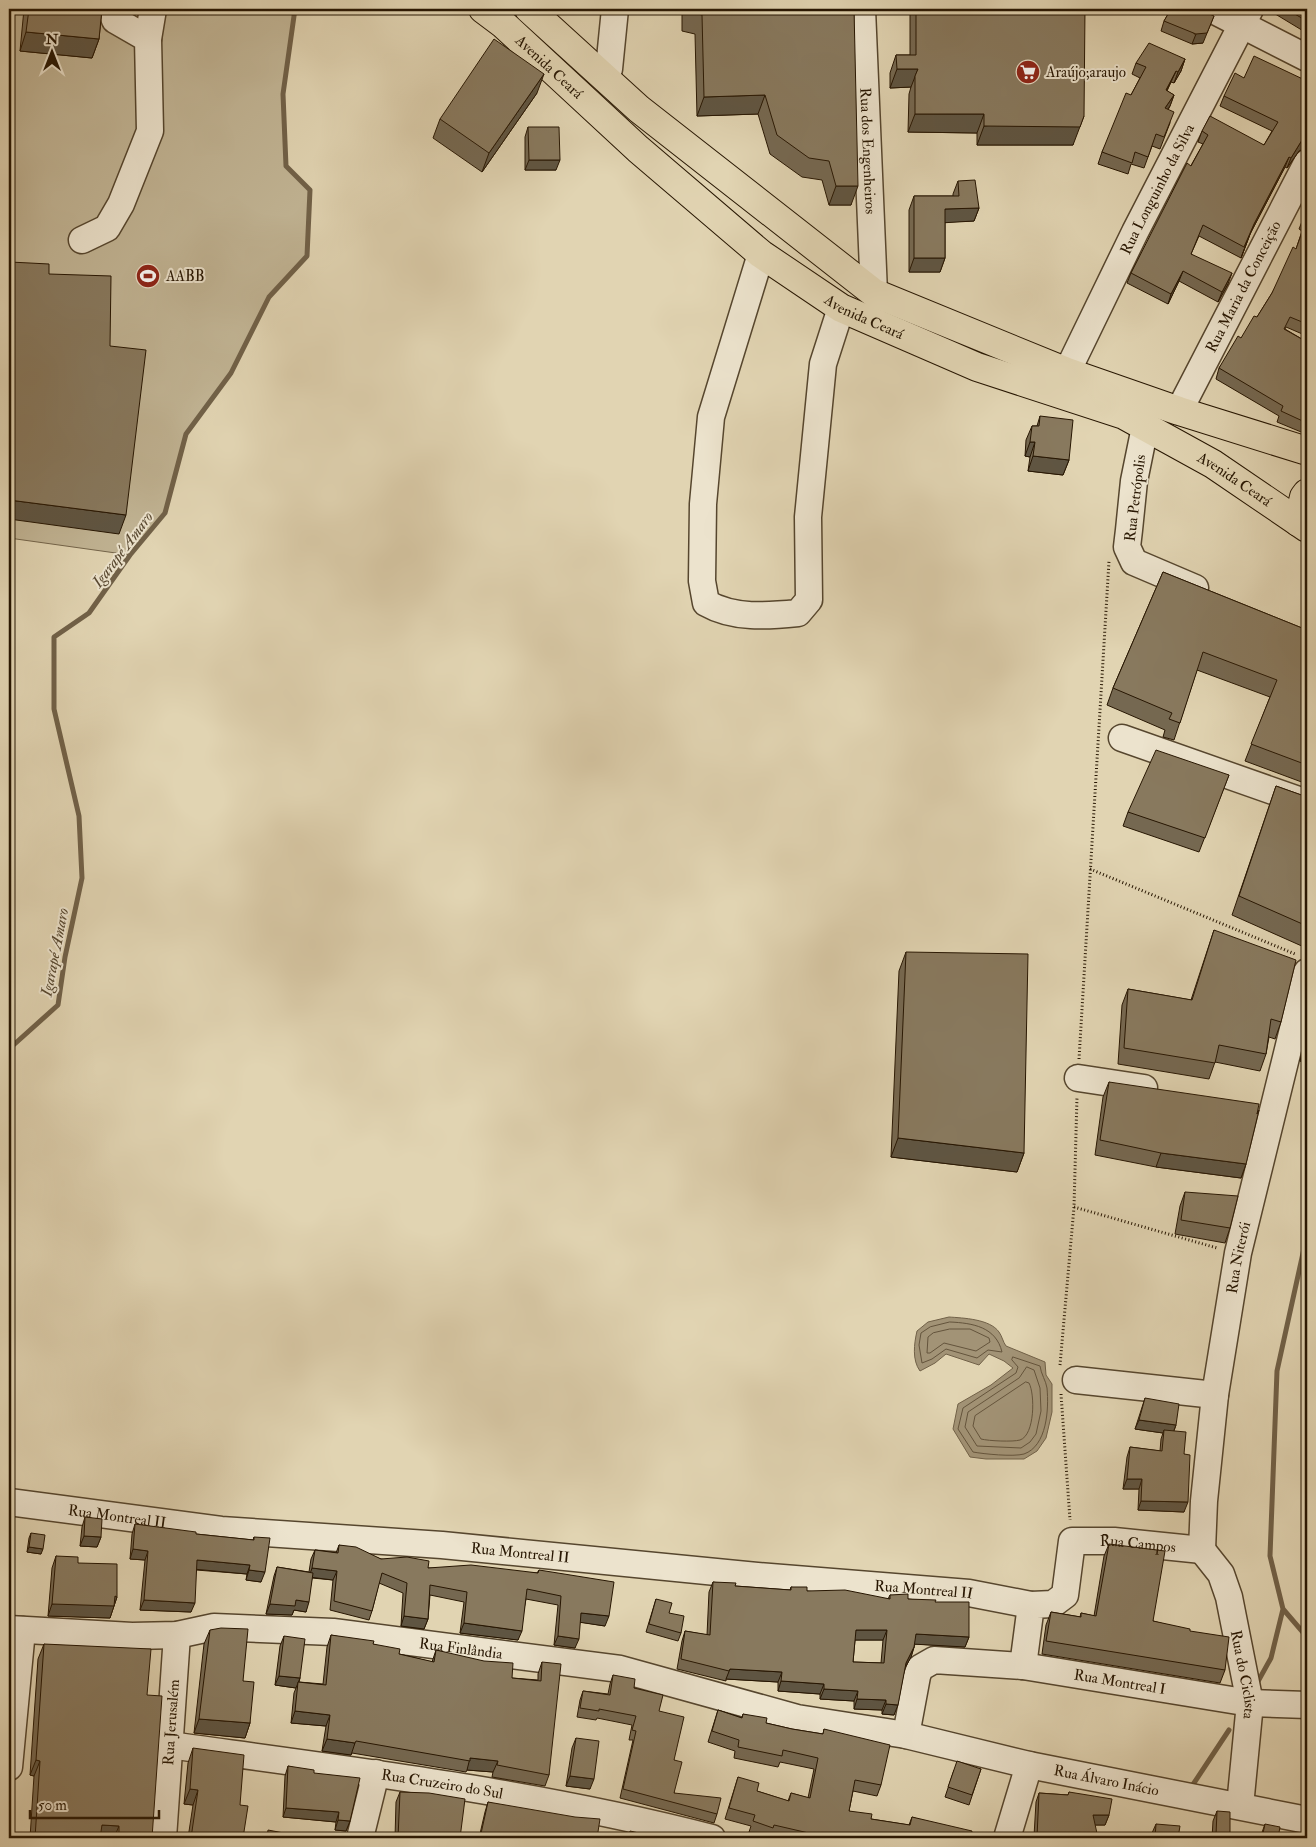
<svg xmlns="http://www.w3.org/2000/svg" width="1316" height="1847" viewBox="0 0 1316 1847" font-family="'IM FELL Double Pica',serif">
<rect width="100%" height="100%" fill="#e1d4b2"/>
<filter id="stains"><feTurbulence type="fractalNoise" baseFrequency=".004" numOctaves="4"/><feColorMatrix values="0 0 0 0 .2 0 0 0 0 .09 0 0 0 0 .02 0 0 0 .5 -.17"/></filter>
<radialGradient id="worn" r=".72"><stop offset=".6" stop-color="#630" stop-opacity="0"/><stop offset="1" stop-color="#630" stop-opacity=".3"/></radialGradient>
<path fill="#c1b494" stroke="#74654b" d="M9,9H295L283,94L286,166L310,190L307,256L269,297L231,373L186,434L165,513L130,555L9,538Z"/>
<path fill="#a29376" stroke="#716148" d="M949,1317C963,1318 990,1319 999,1332C1002,1336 1003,1342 1006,1346L1045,1362L1046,1375L1052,1384V1412L1046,1438L1037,1451L1024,1459H986L970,1457L953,1429L958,1404L991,1385L1013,1368L1004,1361L989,1354L979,1365L946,1354L935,1363L920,1371C912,1360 914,1344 917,1331L928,1322Z"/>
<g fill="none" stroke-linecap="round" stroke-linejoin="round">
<path stroke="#64543c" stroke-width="1" d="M950,1322C973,1323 996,1327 1002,1352L988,1350L977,1358L946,1349L932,1359L922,1363L919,1345L921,1333L930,1327Z
M950,1329H970L989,1338L990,1342L976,1351L944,1343L930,1353H927L928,1337L933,1333Z
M1013,1357L1040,1366C1041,1374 1046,1381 1047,1388C1049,1409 1047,1446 1024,1454C1013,1457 984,1454 973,1452L958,1429L963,1408L1016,1373L1018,1367L1012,1360Z
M1027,1367L1034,1370L1040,1388L1041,1411L1036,1434L1030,1442L1021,1448L977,1446L965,1427L968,1412L1019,1378Z
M1026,1382L1029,1383C1035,1394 1035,1435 1020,1440C1013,1442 989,1441 981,1439L973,1426L975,1416Z"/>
<path stroke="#716148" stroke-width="5" d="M9,1049L58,1005L65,957L82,878L79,816L54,709V637L89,613L130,555L165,513L186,434L231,373L269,297L307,256L310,190L286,166L283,94L295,9
M1307,1235L1277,1371L1270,1556L1283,1609L1307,1637
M1256,1685L1271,1658L1283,1609
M1192,1786L1229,1730"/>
<g stroke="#56462e" stroke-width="29">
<g id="minor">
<path id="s1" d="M862,9L874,293"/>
<path d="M1211,9L1307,58"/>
<path d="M148,39L153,9"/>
<path d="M609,69L615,9"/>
<path d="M82,240L107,228L121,204L150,131L148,39L115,20L111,9"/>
<path d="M761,254L711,417L703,504L702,581L706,603C734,619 767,616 798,613L809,600L808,517L823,364L841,308"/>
<path id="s2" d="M1067,372L1135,232L1250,9"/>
<path id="s3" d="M1179,411L1307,163"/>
<path d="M1145,427L1134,481L1129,530L1127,547L1134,562L1195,588"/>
<path d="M1122,738L1307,803"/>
<path d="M1078,1078L1144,1088"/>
<path d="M1076,1380L1215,1395"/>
<path id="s4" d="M9,1502L221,1530L442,1545L757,1576L969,1593L1031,1605"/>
<path id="s5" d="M1202,1550L1204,1501L1215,1395L1238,1253L1307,972"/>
<path id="s6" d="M1202,1550L1221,1574L1229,1597L1250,1703L1240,1806"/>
<path id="s7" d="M9,1629L132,1636L177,1635L214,1627L333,1632L620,1669L797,1718L906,1735L1029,1765L1307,1820"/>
<path id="s8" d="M1023,1666L1031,1605L1053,1604L1065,1595L1072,1541H1114L1202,1550"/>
<path id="s9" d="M906,1735L917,1676L920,1668L934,1660L1023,1666L1250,1703L1307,1705"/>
<path id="s10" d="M169,1745C351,1770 534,1792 712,1838"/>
<path d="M9,1767L22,1630"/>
<path id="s11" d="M163,1838L177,1635"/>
<path d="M360,1838L376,1773"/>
<path d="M1007,1838L1029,1765"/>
</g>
</g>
<g stroke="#271602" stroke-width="30">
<g id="major">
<path id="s12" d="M483,9L503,24L638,149L761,254L841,308L977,367L1124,415L1213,464L1307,528"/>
<path d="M529,9L639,109L874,293L1067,372L1179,411L1307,451"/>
<path d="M1298,522L1304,497L1307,493"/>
</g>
</g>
<path stroke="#271602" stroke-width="3" stroke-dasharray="1 2.5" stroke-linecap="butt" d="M1090,869L1295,954
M1079,1059L1109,561
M1074,1207L1217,1248
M1060,1365L1074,1207L1077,1097
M1061,1394L1070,1520"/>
<use href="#minor" stroke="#ece3cd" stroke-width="26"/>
<use href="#major" stroke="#e1d4b2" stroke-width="28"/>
</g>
<path fill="#756851" stroke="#271602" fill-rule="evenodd" d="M24,9H102L99,39L92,58L20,51Z
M682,9H854L851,205H829L822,180L802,177L770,154L758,114L697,116L695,34L682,31Z
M912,9H1085L1073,145H977V133L908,132L909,94L911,87L890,88V73L896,55H910V15Z
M1171,9L1203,43L1192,44L1161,31L1164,21Z
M1267,9H1307V28L1305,32Z
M1185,59L1181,71L1174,83L1171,82L1167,91L1174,95L1170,106L1168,110L1170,123L1160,149L1152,146L1144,168L1131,164L1128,174L1098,164L1102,152L1131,95L1140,78L1132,74L1136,63Z
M1244,78L1307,81V145L1305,148L1299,151L1287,168L1285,167L1250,234L1241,258L1199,236L1191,254L1228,284L1218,302L1179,281L1168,304L1127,283L1131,273L1203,144L1198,142L1202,131L1264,145L1272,131L1220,106L1224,96Z
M537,93L482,172L433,138L440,119Z
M528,127L556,170H525V137Z
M958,181L979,208L974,221L945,222V258L940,272H909V210L914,196H953V194Z
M1307,209V336L1286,327L1285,329L1307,342V432L1306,434L1277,422L1279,416L1216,379L1219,368L1257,317L1272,293L1296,249L1302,231L1299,229Z
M1040,416L1069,460L1063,475L1028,471L1030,457L1025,456L1026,440L1032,426H1037Z
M1163,572L1307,630V784L1245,761L1270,697L1197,670L1174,740L1163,737L1165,730L1107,705L1113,688Z
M1229,775L1199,852L1123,826L1128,812Z
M1276,786L1307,797V937L1304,947L1232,915Z
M1214,930L1281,1022L1275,1039L1269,1037L1266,1054L1260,1071L1215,1062L1209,1079L1118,1064L1122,1005L1128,989L1191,1000Z
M906,952L1024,1153L1017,1172L891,1157L899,971Z
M1307,1034V1065L1300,1061Z
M1109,1082L1246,1164L1241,1178L1156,1167L1095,1155L1103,1097Z
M1185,1192L1230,1228L1225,1243L1175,1234L1180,1206Z
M1145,1398L1176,1425L1174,1431L1184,1454V1512L1138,1510L1139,1489H1123L1127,1457L1130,1447L1160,1451L1161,1439L1163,1433L1135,1429Z
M85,1517L101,1537L97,1547L80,1546L82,1527Z
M135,1524L196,1534L253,1540L254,1537L261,1582L246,1580L247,1574L196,1570L191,1612L140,1610L145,1560L130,1559L132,1534Z
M31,1533L41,1554L27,1552L29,1538Z
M1109,1544L1153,1621L1190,1631L1225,1670L1220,1683L1042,1654L1046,1625L1051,1612L1080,1617L1081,1613L1094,1616L1104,1556Z
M339,1545L381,1559L428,1568L537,1573L539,1570L605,1626L580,1622L575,1648L554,1645L558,1605L526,1599L518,1640L460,1633L464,1602L430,1595L428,1619L424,1629L401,1626L403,1593L379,1583L372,1611L369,1620L330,1610L333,1580L312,1578L306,1612L294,1610L292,1615L266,1614L274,1576L277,1567L309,1572L311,1559L315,1550L336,1553Z
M56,1556L78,1563L117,1597L110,1618L48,1616L52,1568Z
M713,1582L735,1586L790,1590L791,1587L807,1591L888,1599L890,1595L908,1599L935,1602L969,1637L965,1647L915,1644L911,1657L905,1668L894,1715L882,1714V1710L854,1709V1701L820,1699V1694L778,1691V1682L726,1679V1681L677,1669L682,1641L685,1631L707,1635L709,1592ZM855,1640H883L881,1663L853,1662Z
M656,1599L669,1613L681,1633L678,1641L646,1632Z
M210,1630L243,1681L250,1723L245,1738L194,1733L204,1644Z
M331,1635L373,1644L399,1654L432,1662L436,1650L512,1678L538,1680V1674L542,1662L549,1775L545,1786L492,1777L493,1772L467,1770L466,1772L352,1753L351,1755L322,1751L326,1726L291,1723L294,1693L296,1688L275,1685L280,1646L284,1636L300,1678L299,1682L323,1684L327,1647Z
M44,1644L147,1695L152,1838H30L34,1776L30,1775L38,1659Z
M613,1675L634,1688L659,1711L674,1760V1793L717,1814L714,1823L620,1798L633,1740H629L632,1725L597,1718L596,1720L577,1717L580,1700L583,1691L608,1694L610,1684Z
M718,1710L742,1718L743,1714L766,1723L792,1729L823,1734L824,1729L881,1785L877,1796L853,1791L849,1811L871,1819L909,1825L912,1817L971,1838H781L770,1836V1838H768L749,1832L751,1826L725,1819L738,1777L757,1791L788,1801L791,1793L808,1798L814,1769L780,1762L778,1767L734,1758L735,1751L708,1742Z
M576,1738L590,1789L566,1786L572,1748Z
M193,1748L243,1838H188L193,1805L184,1804L188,1763Z
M288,1766L314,1773L350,1821L346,1831L335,1830L336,1822L283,1817L285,1776Z
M981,1769L969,1805L945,1797L954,1770Z
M400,1792L460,1838H395L396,1802Z
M1069,1792L1109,1815L1105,1825H1095L1031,1838L1034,1836L1036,1802L1039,1793L1068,1795Z
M488,1802L597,1838H479L485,1812Z
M1217,1811L1230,1838H1212L1213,1821Z
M1156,1824L1178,1838H1152V1833Z
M1265,1824L1278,1838H1260Z"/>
<path fill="#5f5542" stroke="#271602" d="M1214,16L1203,43L1192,44L1196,34Z
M26,32L99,39L92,58L20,51Z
M1185,59L1181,71L1174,83L1178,72Z
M897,69H918L911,87L890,88Z
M1176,71L1171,82L1161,102L1166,90Z
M544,74L537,93L482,172L489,153Z
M765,95L758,114L697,116L704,97Z
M1174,95L1170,106L1160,120L1165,108Z
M915,114H984L977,133L908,132Z
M1084,116L1073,145H977L984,126Z
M1307,139V145L1305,148L1299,151L1287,168L1291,158L1302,140Z
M1289,157L1285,167L1250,234L1241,258L1254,224Z
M529,160H560L556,170H525Z
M836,186H858L851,205H829Z
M979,208L974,221L940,223L945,209Z
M914,258H945L940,272H909Z
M1183,271L1179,281L1168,304L1171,294Z
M1232,273L1228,284L1218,302L1222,292Z
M1030,442H1035L1030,457L1025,456Z
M1033,456L1069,460L1063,475L1028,471Z
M9,500L126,515L119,534L9,519Z
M898,1138L1024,1153L1017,1172L891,1157Z
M1161,1153L1246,1164L1241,1178L1156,1167Z
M1139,1420L1176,1425L1172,1435L1164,1430L1163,1433L1135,1429Z
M1127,1479H1142L1139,1489H1123Z
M1141,1501L1188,1502L1184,1512L1138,1510Z
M84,1536L101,1537L97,1547L80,1546Z
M29,1547L43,1549L41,1554L27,1552Z
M133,1549L148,1551L145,1560L130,1559Z
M197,1560L250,1565L247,1574L193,1569Z
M312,1568L337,1571L333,1580L309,1577Z
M249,1570L265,1572L261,1582L246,1580Z
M115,1596L117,1597L110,1618L48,1616L52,1604Z
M144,1600L195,1603L191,1612L140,1610Z
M296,1600L309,1602L306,1612L294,1610L292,1615L266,1614L270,1604Z
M581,1613L609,1616L605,1626L578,1622Z
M404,1616L428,1619L424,1629L401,1626Z
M464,1623L522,1631L518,1640L460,1633Z
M856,1630H887L883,1640H852Z
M916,1634L969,1637L965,1647L912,1644Z
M558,1636L579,1639L575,1648L554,1645Z
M914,1647L911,1657L902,1673L906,1663Z
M730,1669L782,1672L778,1682L726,1679Z
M279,1676L300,1678L296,1688L275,1685Z
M781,1681L824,1684L820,1694L778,1691Z
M824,1689L858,1691L854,1701L820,1699Z
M857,1699L886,1700L882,1710L854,1709Z
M886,1704L898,1705L894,1715L882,1714Z
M295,1711L330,1715L326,1726L291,1723Z
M199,1719L250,1723L245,1738L194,1733Z
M327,1739L355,1743L351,1755L322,1751Z
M470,1758L498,1761L493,1772L467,1770Z
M36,1760L40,1761L34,1776L30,1775Z
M570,1776L594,1779L590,1789L566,1786Z
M190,1789L198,1790L193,1805L184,1804Z
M286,1808L339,1812L336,1822L283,1817Z
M1093,1815H1109L1105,1825H1089Z
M338,1820L350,1821L346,1831L335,1830Z
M102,1825L119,1826L114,1838H97Z"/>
<path fill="#88795e" stroke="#271602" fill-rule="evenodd" d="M29,9H102L99,39L26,32Z
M689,9H854L858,186H836L829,161L809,158L777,135L765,95L704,97L702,15L689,12Z
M916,9H1085L1084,116L1080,127L984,126V114H915V76L918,69H897L896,55H916Z
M1171,9H1199L1214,16L1207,33L1196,34L1164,21Z
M1286,9H1307V21Z
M494,39L544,74L489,153L440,119Z
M1149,43L1185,59L1178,72L1176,71L1166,90L1174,95L1165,108L1174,112L1164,137L1156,134L1148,157L1135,152L1132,163L1102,152L1126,93L1131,95L1146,67L1136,63Z
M1254,56L1307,81V139L1302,140L1291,158L1289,157L1254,224L1244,247L1203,225L1191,254L1232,273L1222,292L1183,271L1171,294L1131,273L1187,163L1191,166L1208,135L1202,131L1210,116L1264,145L1278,122L1224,96L1235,73L1244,78Z
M528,127H559L560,160H529Z
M975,180L979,208L945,209V258H914V196H959L958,181Z
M1307,209V324L1290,317L1284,329L1307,342V423L1281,411L1283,406L1219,368L1238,336L1241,338L1254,316L1257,317L1272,293L1293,247L1296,249L1306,221L1303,219Z
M10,262L49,264V274L111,276L110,346L146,350L126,515L9,500V284Z
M1040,416L1073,420L1069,460L1033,456L1035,442H1030L1032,426H1039Z
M1163,572L1307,630V765L1251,744L1277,680L1203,652L1180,723L1169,719L1172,713L1113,688Z
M1156,750L1229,775L1205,838L1128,812Z
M1276,786L1307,797V926L1239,896Z
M1214,930L1296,960L1281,1022L1271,1019L1266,1054L1219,1045L1215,1063L1124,1048L1128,989L1192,1000Z
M906,952L1028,954L1024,1153L898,1138Z
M1109,1082L1259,1104L1257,1114L1259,1110L1246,1164L1161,1153L1100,1140Z
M1185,1192L1238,1196L1230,1228L1181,1220Z
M1145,1398L1179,1404L1176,1425L1139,1420Z
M1164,1430L1186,1432L1184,1454L1190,1455L1188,1502L1141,1501L1142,1479H1127L1130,1447L1162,1451Z
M85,1517L102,1519L101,1537L84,1536Z
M135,1524L196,1532V1534L254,1540V1537L270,1538L265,1572L249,1570L250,1565L197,1560L195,1603L144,1600L148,1551L133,1549Z
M31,1533L45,1535L43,1549L29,1547Z
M1109,1544L1165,1551L1153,1621L1190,1629V1631L1229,1637L1225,1670L1046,1641L1051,1612L1081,1617V1613L1096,1616Z
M339,1545L356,1547L381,1559L407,1557L429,1561L428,1568L471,1565L538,1573L539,1570L614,1582L609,1616L581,1613L579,1639L558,1636L561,1596L527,1589L522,1631L464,1623L467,1592L430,1585L428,1619L404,1616L407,1583L382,1573L372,1611L334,1601L337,1571L312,1568L315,1550L338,1553Z
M56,1556L78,1557V1563L117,1564V1597L115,1596L114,1606L52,1604Z
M9,1562H14L11,1597H9Z
M277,1567L313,1573L309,1602L296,1600L295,1606L270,1604Z
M713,1582L736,1583L735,1586L791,1590V1587H807V1591L845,1590L890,1599V1595L908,1594V1599L936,1600L935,1602H969V1637L916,1634L914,1647L906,1663L898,1705L886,1704V1700L857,1699L858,1691L824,1689V1684L781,1681L782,1672L730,1669L729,1671L681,1659L685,1631L710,1635ZM856,1630H887L884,1663L853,1662Z
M656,1599L672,1603L669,1613L684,1616L681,1633L649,1624Z
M221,1628L248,1629L243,1681L254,1682L250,1723L199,1719L210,1630Z
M331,1635L374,1641L373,1644L400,1649L399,1654L434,1662L436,1650L484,1661L513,1663L512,1678L541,1681L542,1662L561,1664L549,1775L497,1765L498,1761L470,1758V1761L356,1741L355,1743L327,1739L330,1715L295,1711L298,1682L326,1685Z
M284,1636L305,1639L300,1678L279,1676Z
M44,1644L151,1649L147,1695L162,1696L152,1838H119V1826L102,1825L100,1838H35L40,1761L36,1760Z
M613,1675L635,1679L634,1688L663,1695L659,1711L684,1717L674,1760L682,1762L674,1793L721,1798L717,1814L623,1789L636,1731L632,1730L636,1716L599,1709V1711L580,1708L583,1691L610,1695Z
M718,1710L742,1718L743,1714L767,1718L766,1723L792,1729L823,1734L824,1729L890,1745L881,1785L855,1780L849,1811L872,1814L871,1819L910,1825L912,1817L972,1831L971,1838H813V1834L774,1825L773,1828L753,1821L755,1815L729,1808L738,1777L759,1783L757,1791L789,1801L791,1793L810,1798L818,1758L783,1750L782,1756L738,1747L739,1740L712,1731Z
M576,1738L599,1741L594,1779L570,1776Z
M193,1748L244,1755L240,1805L248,1806L243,1838H191L198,1790L190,1789Z
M957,1761L981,1769L972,1795L948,1787Z
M288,1766L314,1770V1773L360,1778L350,1821L338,1820L339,1812L286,1808Z
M400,1792L429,1793L465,1799L460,1838H398Z
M1069,1792L1112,1799L1109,1815H1093L1098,1838H1031L1032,1836L1037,1837L1039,1793L1068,1795Z
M488,1802L575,1817L600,1819L597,1838H480Z
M1217,1811L1230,1812V1838L1216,1835Z
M1156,1824L1180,1826L1178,1838H1155Z
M1265,1824L1280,1827L1278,1838H1262Z
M268,1830L310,1838H267Z
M630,1831L661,1838H628Z"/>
<defs>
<g id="supermarket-disc" transform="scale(1.25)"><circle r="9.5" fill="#8f2418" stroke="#ece3cd"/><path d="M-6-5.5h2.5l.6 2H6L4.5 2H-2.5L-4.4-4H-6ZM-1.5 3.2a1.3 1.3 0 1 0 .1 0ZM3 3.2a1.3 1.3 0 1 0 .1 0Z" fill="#fff"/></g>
<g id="stadium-disc" transform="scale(1.25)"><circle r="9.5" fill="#8f2418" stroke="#ece3cd"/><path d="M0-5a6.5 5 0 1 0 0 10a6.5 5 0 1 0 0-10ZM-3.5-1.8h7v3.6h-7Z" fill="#fff"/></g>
</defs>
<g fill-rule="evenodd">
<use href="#supermarket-disc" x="1028" y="72"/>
<use href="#stadium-disc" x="148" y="276"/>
</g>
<g text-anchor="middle" stroke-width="4" stroke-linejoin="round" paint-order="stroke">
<g font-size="15" fill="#271602" stroke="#ece3cd">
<text dy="5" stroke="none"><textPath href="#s12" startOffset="88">Avenida Ceará</textPath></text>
<text dy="5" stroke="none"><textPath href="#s1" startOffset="142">Rua dos Engenheiros</textPath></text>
<text dy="5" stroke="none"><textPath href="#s2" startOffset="204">Rua Longuinho da Silva</textPath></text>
<text dy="5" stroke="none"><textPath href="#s3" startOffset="140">Rua Maria da Conceição</textPath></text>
<text dy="5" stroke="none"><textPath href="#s12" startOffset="492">Avenida Ceará</textPath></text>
<text dy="5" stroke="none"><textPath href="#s12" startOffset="898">Avenida Ceará</textPath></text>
<text transform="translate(1135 498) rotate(-83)" y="5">Rua Petrópolis</text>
<text dy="5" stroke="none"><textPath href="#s5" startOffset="295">Rua Niterói</textPath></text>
<text dy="5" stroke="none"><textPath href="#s4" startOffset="109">Rua Montreal II</textPath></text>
<text dy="5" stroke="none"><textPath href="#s8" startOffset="219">Rua Campos</textPath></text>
<text dy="5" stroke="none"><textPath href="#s4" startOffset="514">Rua Montreal II</textPath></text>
<text dy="5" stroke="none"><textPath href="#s4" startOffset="919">Rua Montreal II</textPath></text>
<text dy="5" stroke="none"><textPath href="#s7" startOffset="454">Rua Finlândia</textPath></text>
<text dy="5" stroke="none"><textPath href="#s6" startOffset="134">Rua do Ciclista</textPath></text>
<text dy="5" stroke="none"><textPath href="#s9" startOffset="272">Rua Montreal I</textPath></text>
<text dy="5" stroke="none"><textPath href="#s11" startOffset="116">Rua Jerusalém</textPath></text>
<text dy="5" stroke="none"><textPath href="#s7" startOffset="1114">Rua Álvaro Inácio</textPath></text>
<text dy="5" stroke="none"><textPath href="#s10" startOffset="276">Rua Cruzeiro do Sul</textPath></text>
</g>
<g font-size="15" fill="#271602" stroke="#ece3cd" text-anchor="start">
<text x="1046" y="77">Araújo;araujo</text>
<text x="166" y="281">AABB</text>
</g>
<g font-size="16" font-style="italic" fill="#584830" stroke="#ece3cd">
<text transform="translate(122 549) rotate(-53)" y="6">Igarapé Amaro</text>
<text transform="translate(54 952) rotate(-79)" y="6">Igarapé Amaro</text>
</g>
</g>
<rect width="1316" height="1847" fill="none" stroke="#e1d4b2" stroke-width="30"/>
<rect x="10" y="10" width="1296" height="1827" fill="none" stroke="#271602" stroke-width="2.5"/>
<rect x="15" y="15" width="1286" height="1817" fill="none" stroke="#271602"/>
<g transform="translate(52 52)" stroke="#ece3cd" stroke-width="4" paint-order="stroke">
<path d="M0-4L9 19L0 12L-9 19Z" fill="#271602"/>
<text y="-8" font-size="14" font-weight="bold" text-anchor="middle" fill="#271602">N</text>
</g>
<path d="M30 1810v8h129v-8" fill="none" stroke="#271602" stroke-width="2.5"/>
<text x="38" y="1810" font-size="15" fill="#271602" stroke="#ece3cd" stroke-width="4" paint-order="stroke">50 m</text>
<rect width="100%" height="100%" filter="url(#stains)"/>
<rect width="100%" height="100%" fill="url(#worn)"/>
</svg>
